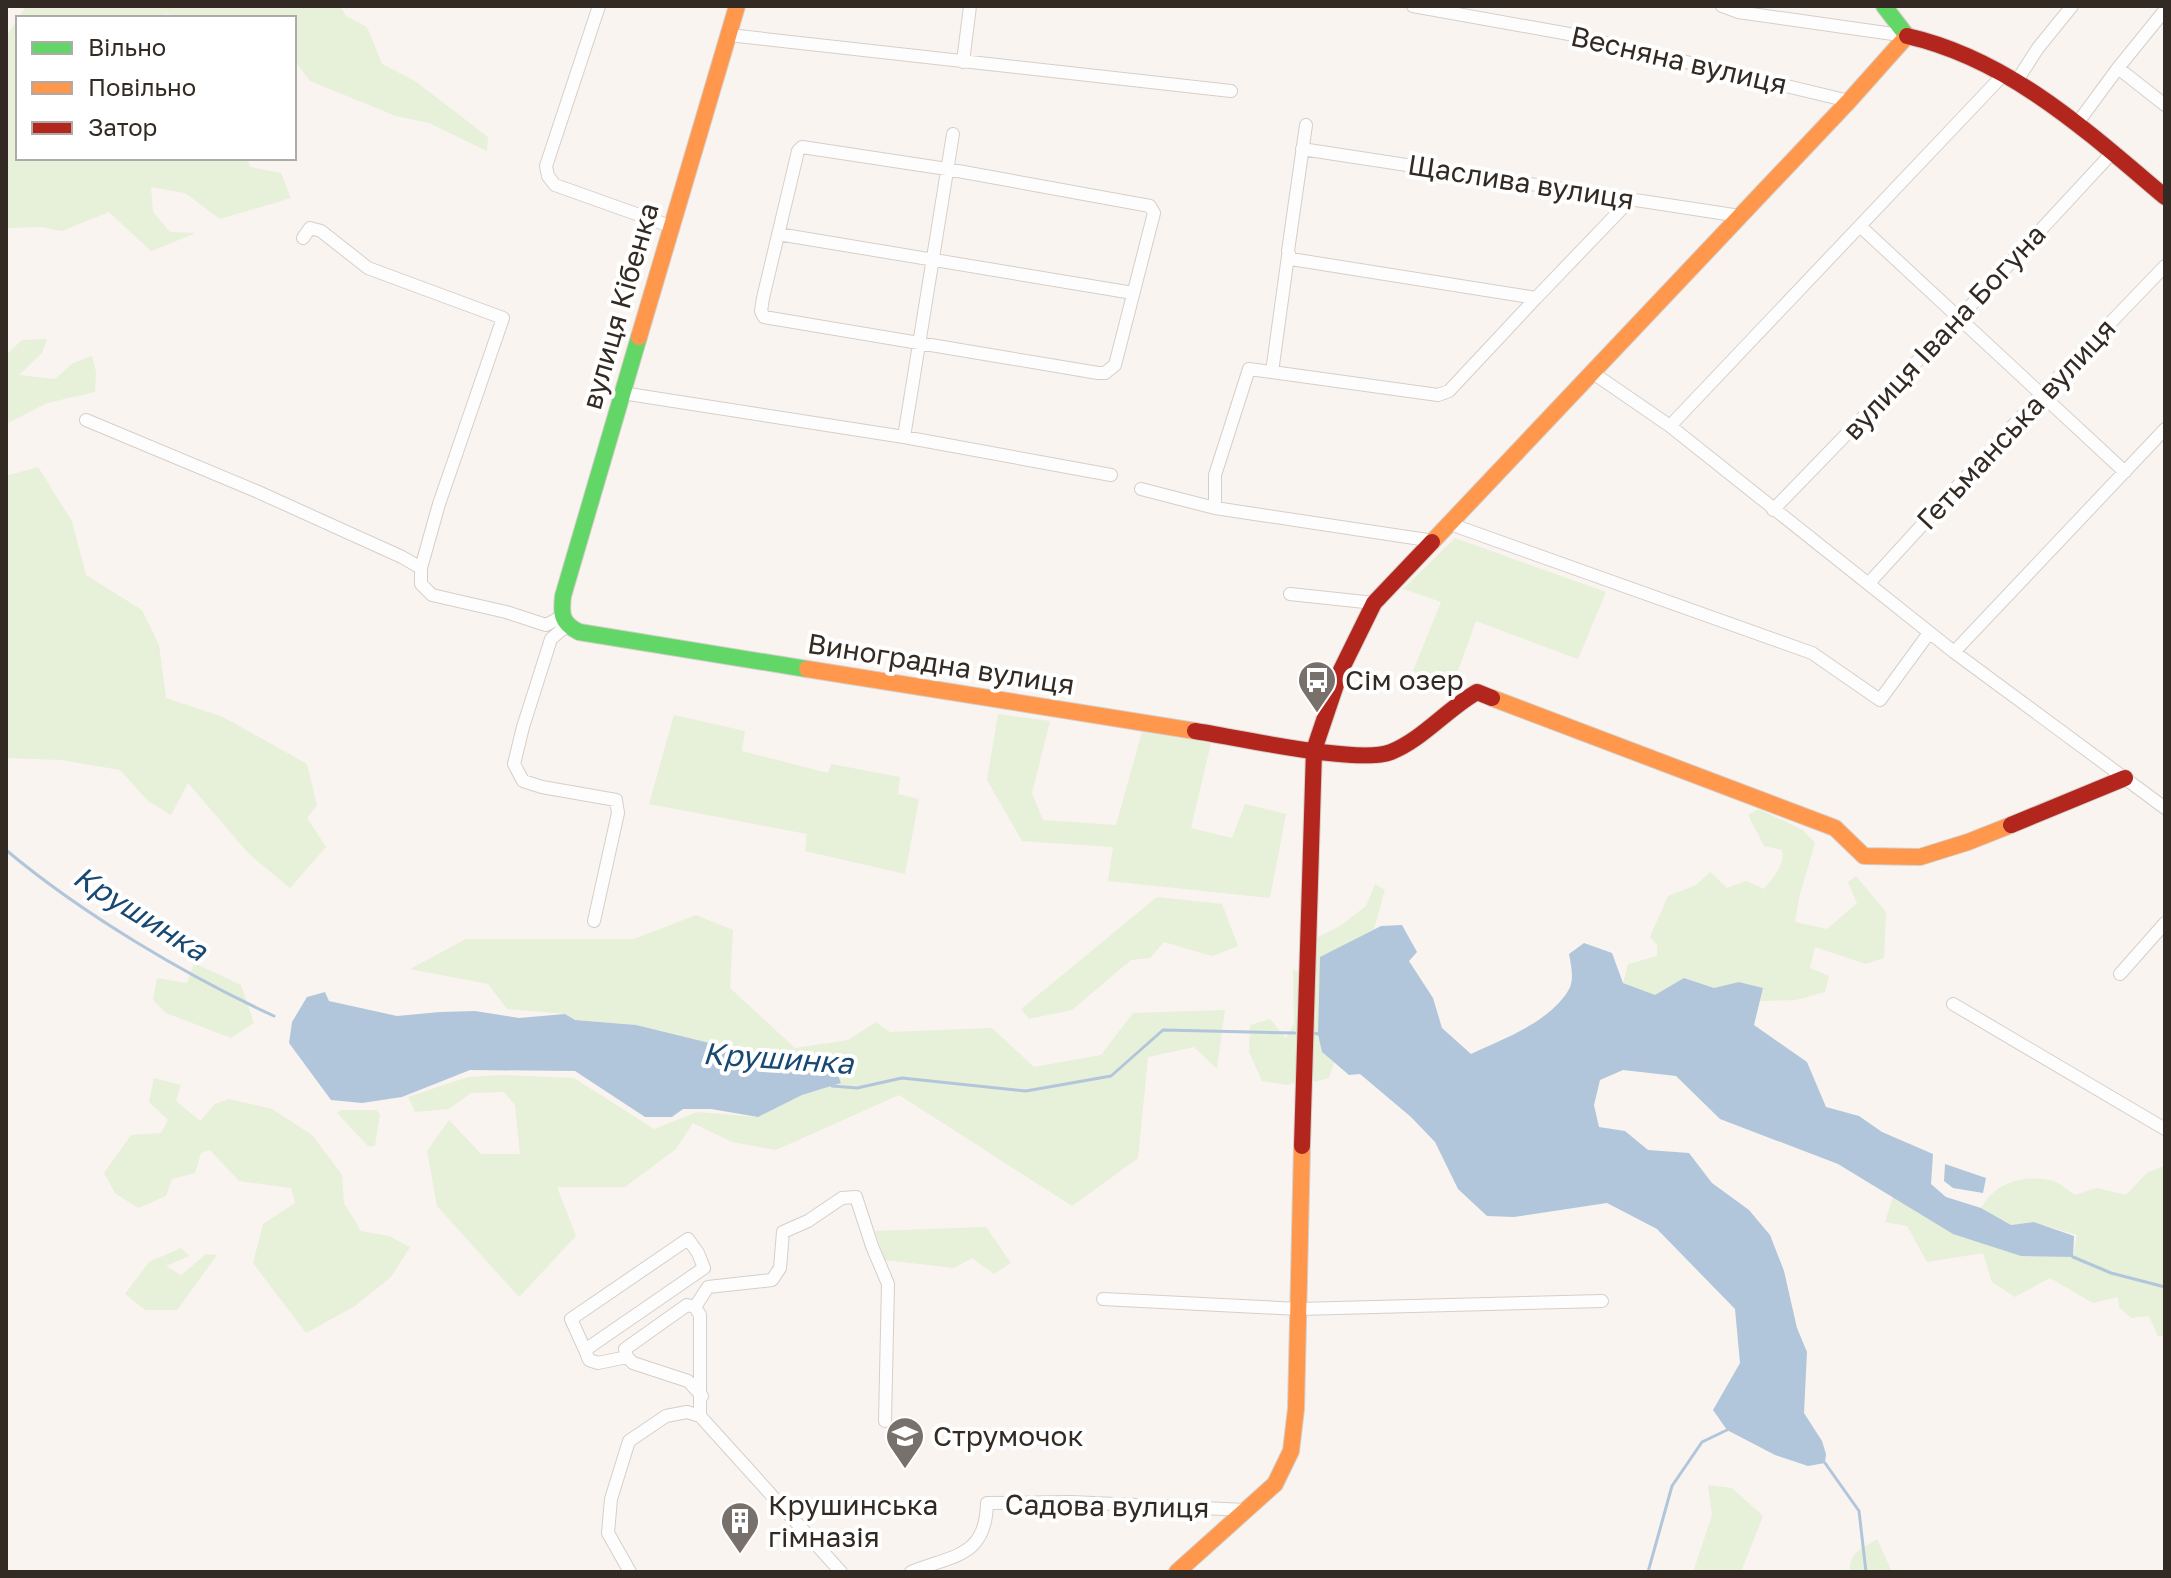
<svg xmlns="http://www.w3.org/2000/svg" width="2171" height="1578" viewBox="0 0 2171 1578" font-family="'Golos Text',sans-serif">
<rect width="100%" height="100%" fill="#f9f4f0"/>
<path fill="#e7f0d9" d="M26,6H340L346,16L367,27L382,64L415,81L488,137L487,151L429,123L396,116L310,81L294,60V18H179L168,14L149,18H18Z
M18,18V158H247L250,167L281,173L291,198L220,219L185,193L151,187L153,212L170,232L196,233L151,251L109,212L62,231L41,227L6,228V37Z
M47,339L42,353L19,375L55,379L73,363L92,356L96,372L95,392L47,403L6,424V355L22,340Z
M38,467L72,521L86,575L142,610L159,645L166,698L223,717L307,764L317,805L307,818L326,847L290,888L249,854L188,783L171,815L148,801L120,770L62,760L6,758V476Z
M1455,538L1606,592L1578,659L1476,621L1452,687L1413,671L1441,602L1403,589Z
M998,714L1050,721L1032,793L1043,820L1116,825L1142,732L1211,743L1191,828L1232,838L1245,804L1286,814L1270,898L1108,881L1113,847L1022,841L987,780Z
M674,715L745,731L742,751L828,773L831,764L900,777L898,794L919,799L905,874L805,851L807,834L649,804Z
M1758,809L1803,830L1815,843L1799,898L1795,922L1827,929L1857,903L1848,882L1856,876L1886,912L1884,958L1866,964L1815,947L1810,968L1829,976L1825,992L1796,1000L1760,1001L1763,988L1739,982L1714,988L1684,978L1656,996L1623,983L1628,964L1657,956V945L1650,937L1668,896L1696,885L1710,872L1727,888L1746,881L1764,889C1773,877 1785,866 1782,850L1764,846L1748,815Z
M1375,884L1385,890L1374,929L1320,958L1322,1052L1334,1063L1329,1078L1315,1082L1310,1078V941L1340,926L1366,906Z
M1157,897L1222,904L1238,946L1212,956L1164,942L1150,958L1131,960L1072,1010L1029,1019L1021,1009Z
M696,915L733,930L730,988L795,1048L848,1040L876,1022L890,1032L992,1028L1034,1067L1101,1055L1133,1013L1225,1010L1217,1069L1194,1047L1148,1057L1138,1158L1072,1206L899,1095L776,1150L732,1142L693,1123L676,1149L625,1187H557L576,1236L519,1297L437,1206L427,1151L449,1120L481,1154H520L515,1105L504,1092L471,1093L449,1109L415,1112L408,1097L468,1077L502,1075L574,1078L654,1129L697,1112L758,1117L802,1095L841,1083L829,1055L798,1063L779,1060L636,1025L575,1020L565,1014L507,1009L488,984L410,969L466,939H634Z
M194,963L241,985L254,1023L231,1038L166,1013L153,1000L157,978L187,983Z
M1293,970L1299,972V1081L1288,1085L1262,1081L1249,1052L1250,1025L1270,1019L1286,1038L1294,1024Z
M154,1078L181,1085L176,1101L200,1121L215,1104L229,1099L272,1109L312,1135L342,1175L344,1203L361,1231L389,1236L410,1247L391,1277L355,1306L306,1333L253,1263L263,1224L295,1203L291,1188L239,1181L210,1150L201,1153L195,1173L172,1179L166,1196L138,1208L115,1193L104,1173L131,1135L161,1133L168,1120L149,1102Z
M341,1110H376L380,1114L375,1146H368L337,1113Z
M2165,1166V1336H2158L2149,1316L2131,1318L2119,1307L2118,1297L2093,1303L2050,1278L2015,1297L1992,1282L1983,1253L1927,1262L1907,1226L1885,1222L1893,1197L1953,1234L2073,1257L2077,1235L2034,1222L2011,1225L1981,1208C1996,1182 2024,1174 2053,1181C2060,1183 2068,1190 2075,1195L2097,1188L2126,1195L2148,1172Z
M986,1227L1011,1263L994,1274L972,1258L954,1268L885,1260L875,1231Z
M181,1248L189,1256L166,1266L181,1275L206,1254L217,1255L177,1310H145L125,1294L149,1262Z
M1708,1485L1732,1488L1763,1516L1741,1572H1693L1712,1515Z
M1877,1539L1892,1572H1850C1848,1553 1863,1548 1877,1539Z"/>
<path fill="#b1c6db" d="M1402,925L1417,952L1409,961L1433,998L1442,1028L1471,1054C1503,1039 1548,1023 1568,991C1575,981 1571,965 1569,954L1584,943L1612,953L1623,983L1655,995L1684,978L1714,988L1739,982L1763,988L1754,1025L1807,1062L1826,1107L1859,1116L1882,1132L1933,1154L1931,1184L1946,1197L1981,1208L2011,1225L2034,1222L2074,1236L2073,1257L2021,1256L1953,1234L1838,1164L1720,1119L1676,1076L1623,1070L1600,1080L1594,1105L1599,1127L1625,1131L1648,1150L1689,1153L1712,1183L1749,1210L1770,1235L1784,1271L1797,1328L1807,1352L1804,1413L1822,1441L1826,1454L1825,1463L1808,1466L1775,1455L1727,1430L1713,1410L1740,1363L1735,1309L1657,1229L1607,1203L1514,1217L1487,1216L1458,1189L1435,1142L1411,1117L1360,1074L1349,1075L1322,1052L1318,1034L1320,957L1381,926Z
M325,992L329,1001L397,1016L440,1012L475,1011L519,1018L565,1014L575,1020L636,1025L779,1060L798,1063L830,1055L841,1083L802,1095L758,1117L711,1109H683L672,1117H645L575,1071L470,1070L402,1097L362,1103L331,1100L289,1043L292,1022L307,997Z
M1945,1164L1986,1178L1983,1193L1953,1188L1944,1181Z"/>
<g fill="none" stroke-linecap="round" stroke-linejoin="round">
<path stroke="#b1c6db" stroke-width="3" d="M6,850C81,913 185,975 274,1016
M1313,1033L1318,1034
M832,1086L857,1088L902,1078L1026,1091L1111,1076L1163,1030L1295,1033
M2073,1257L2111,1273L2165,1287
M1825,1463L1859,1511L1866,1572
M1648,1572L1672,1486L1702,1442L1727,1430"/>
<g stroke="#d5cfca" stroke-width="14">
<path id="street" d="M599,6L546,166L548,176L555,185L670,226
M1413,6L1569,34L1849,101
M1722,6L1738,12L1907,36
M729,35L1231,91
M963,62L970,6
M2118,68L2165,105
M2016,82L2038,48L2072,6
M1306,125L1288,251L1291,259L1536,298L1631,199
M2076,125L2118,68L2165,10
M802,147L947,169L1150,206L1154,213L1115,365L1105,373H1098L764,317L761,311L763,298L798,151Z
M1302,149L1740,216
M1861,227L2125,472
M778,234L1133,293
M303,238L310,228L321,231L368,268L503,318L439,504L421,568
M1288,256L1272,372L1438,395L1449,391L1536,298
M1593,373L1670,426L1954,652L2165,808
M622,393L904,437L1111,475
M86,420L256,491L402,557L421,568V584L432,595L506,612L546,625L561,617
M1670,426L2004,74
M904,437L953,134
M1141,489L1215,508L1434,541
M1215,508V475L1249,369L1272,372
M1773,510L1960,317L2112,153
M1450,524L1812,653L1880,700L1929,633
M1869,583L2042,394L2165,266
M1290,594L1374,603
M566,626L551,639L523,727L514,764L523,781L542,787L616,800L618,813L594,921
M1954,652L2165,429
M2120,974L2165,923
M1953,1004L2165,1129
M1103,1299L1299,1309L1602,1301
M695,1307L708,1287L772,1280L780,1268L783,1232L808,1221L842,1198L856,1197L872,1246L888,1284L885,1421
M585,1350L571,1319L688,1239L698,1253L704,1268L585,1350L589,1360L598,1363L627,1357
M700,1416V1315L695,1307L687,1305L625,1349L627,1357L633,1363L688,1381L702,1396
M630,1572L608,1533L611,1499L629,1441L666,1416L687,1412L700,1416L841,1572
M911,1572C952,1555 986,1558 987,1503L1071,1502L1246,1510"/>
</g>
<g stroke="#d5cfca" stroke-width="18">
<path id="fast" d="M1884,6L1907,36
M639,337L563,596C561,614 561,623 579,632L807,669"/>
</g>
<g stroke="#d5cfca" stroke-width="18">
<path id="slow" d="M639,337L737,6
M1432,542L1849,101L1907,36
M807,669L1195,731
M1492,698L1835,828L1864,856L1920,857L1968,842L2011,825
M1177,1572L1275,1484L1291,1451L1296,1409L1302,1146"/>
</g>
<g stroke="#d5cfca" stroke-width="18">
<path id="jam" d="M1907,36C2009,59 2087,131 2165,197
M1195,731C1236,737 1358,765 1391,752C1423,739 1447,709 1477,692L1492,698
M2011,825L2125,778
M1302,1146L1314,750L1341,670L1374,603L1432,542"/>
</g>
<use href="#street" stroke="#fefdfd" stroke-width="12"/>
<use href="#fast" stroke="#63d668" stroke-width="16"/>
<use href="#slow" stroke="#ff974d" stroke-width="16"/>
<use href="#jam" stroke="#b3261e" stroke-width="16"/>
</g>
<defs>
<g id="bus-pin" transform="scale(2)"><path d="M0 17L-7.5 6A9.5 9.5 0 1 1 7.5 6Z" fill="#78716b" stroke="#fff"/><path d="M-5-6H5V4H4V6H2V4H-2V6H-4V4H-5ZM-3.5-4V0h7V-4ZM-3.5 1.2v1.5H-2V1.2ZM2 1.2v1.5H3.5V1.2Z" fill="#fff"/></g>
<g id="school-pin" transform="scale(2)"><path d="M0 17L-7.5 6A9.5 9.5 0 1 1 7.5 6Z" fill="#78716b" stroke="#fff"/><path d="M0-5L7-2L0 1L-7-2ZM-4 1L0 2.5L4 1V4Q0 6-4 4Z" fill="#fff"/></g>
<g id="building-pin" transform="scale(2)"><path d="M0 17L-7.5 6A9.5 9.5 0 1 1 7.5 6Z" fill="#78716b" stroke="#fff"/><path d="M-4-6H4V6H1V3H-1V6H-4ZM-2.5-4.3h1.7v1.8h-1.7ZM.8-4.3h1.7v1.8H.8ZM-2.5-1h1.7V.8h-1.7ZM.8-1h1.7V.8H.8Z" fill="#fff"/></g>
</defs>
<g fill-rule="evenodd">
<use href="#bus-pin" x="1317" y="680"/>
<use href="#school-pin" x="905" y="1436"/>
<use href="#building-pin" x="740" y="1521"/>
</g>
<g text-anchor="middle" stroke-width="8" stroke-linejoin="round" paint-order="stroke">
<g font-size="28" fill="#332b23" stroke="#fff">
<text transform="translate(1679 60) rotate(13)" y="10">Весняна вулиця</text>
<text transform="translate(1521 182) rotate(9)" y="10">Щаслива вулиця</text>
<text transform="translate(620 306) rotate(-74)" y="10">вулиця Кібенка</text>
<text transform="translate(1944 332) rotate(-47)" y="10">вулиця Івана Богуна</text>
<text transform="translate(2016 424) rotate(-47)" y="10">Гетьманська вулиця</text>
<text transform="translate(941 664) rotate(9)" y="10">Виноградна вулиця</text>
<text transform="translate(1107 1506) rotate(1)" y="10">Садова вулиця</text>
</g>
<g font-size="28" fill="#332b23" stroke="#fff" text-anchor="start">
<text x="1345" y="690">Сім озер</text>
<text x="933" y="1446">Струмочок</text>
<text x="768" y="1515">Крушинська<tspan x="768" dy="32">гімназія</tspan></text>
</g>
<g font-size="30" font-style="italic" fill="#184972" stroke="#fff">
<text transform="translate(140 914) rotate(32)" y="10">Крушинка</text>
<text transform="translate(778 1059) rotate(4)" y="10">Крушинка</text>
</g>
</g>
<rect width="2171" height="1578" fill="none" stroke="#332b23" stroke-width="16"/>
<rect x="16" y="16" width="280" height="144" fill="#ffffff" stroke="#adaaa7" stroke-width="2"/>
<rect x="32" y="42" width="40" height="12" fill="#63d668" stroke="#adaaa7" stroke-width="2"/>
<text x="88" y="56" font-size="24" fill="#332b23">Вільно</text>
<rect x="32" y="82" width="40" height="12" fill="#ff974d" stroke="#adaaa7" stroke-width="2"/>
<text x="88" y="96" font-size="24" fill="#332b23">Повільно</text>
<rect x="32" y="122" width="40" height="12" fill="#b3261e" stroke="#adaaa7" stroke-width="2"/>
<text x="88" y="136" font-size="24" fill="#332b23">Затор</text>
</svg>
